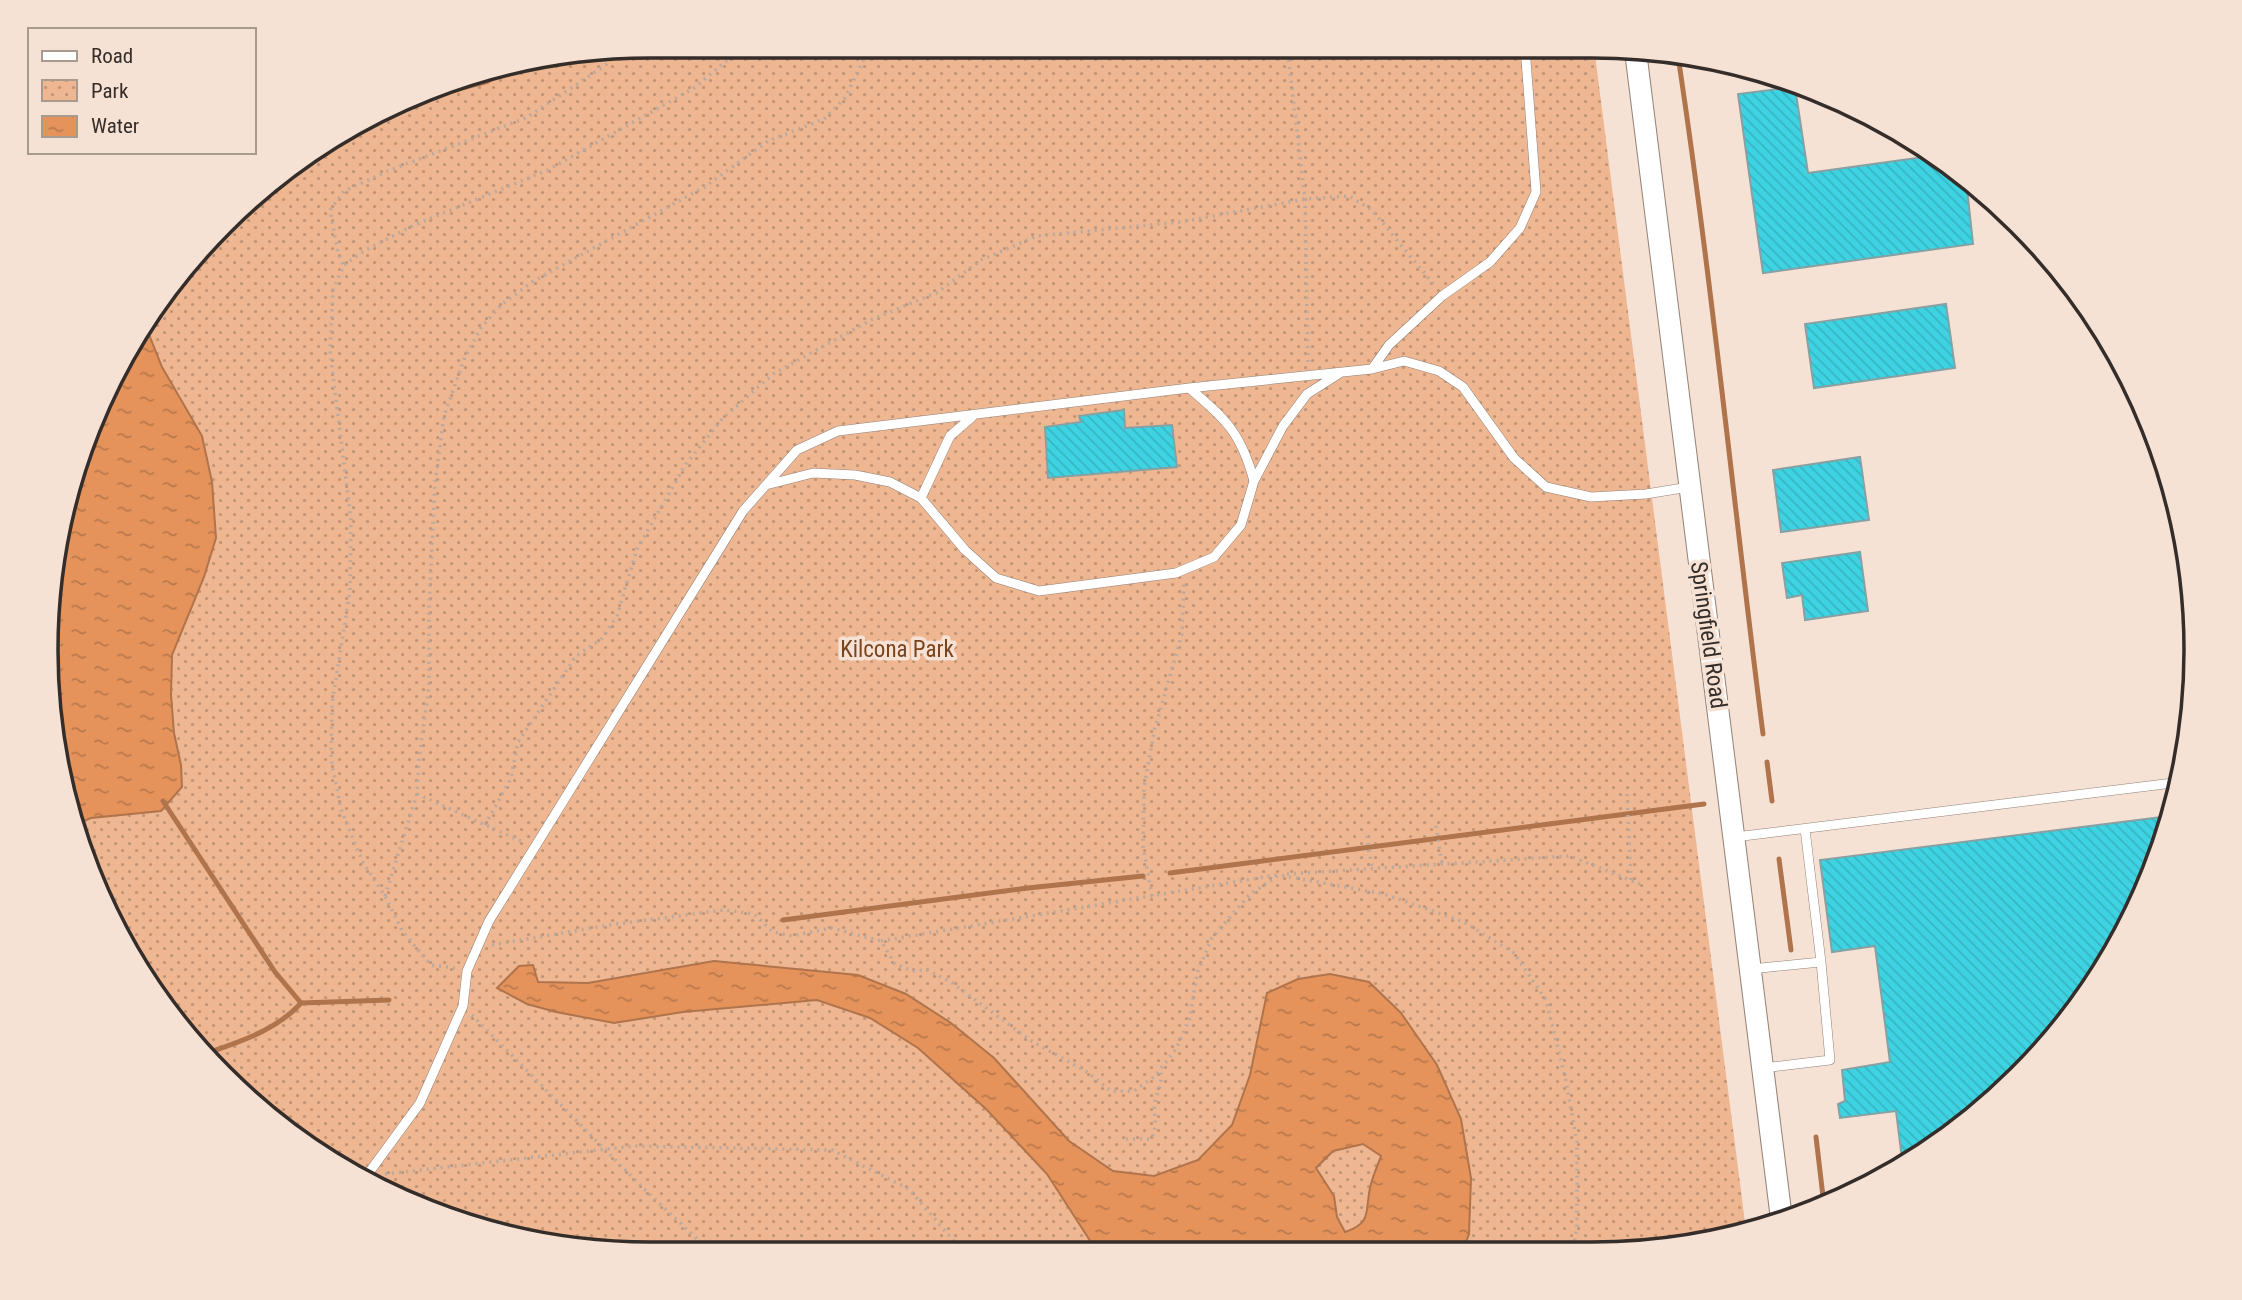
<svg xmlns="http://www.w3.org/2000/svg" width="2242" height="1300" viewBox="0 0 2242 1300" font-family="'Roboto Condensed',sans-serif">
<defs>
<pattern id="park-dots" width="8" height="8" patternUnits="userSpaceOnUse" patternTransform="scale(1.75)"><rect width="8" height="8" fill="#eeb691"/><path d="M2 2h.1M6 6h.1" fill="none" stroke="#c29476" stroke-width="1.8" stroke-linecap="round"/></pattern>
<pattern id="water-ripples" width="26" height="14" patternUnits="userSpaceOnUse" patternTransform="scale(1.75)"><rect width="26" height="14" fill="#e5935b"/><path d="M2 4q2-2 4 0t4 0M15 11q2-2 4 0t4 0" fill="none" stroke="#ba784b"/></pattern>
<pattern id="building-back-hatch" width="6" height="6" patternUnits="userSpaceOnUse" patternTransform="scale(1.75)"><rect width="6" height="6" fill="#3ed3e2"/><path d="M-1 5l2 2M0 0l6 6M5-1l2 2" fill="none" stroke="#37b5c2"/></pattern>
</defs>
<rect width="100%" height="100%" fill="#f6e2d5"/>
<path fill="url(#park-dots)" d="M650,46L1594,47L1746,1230L1632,1253H610L455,1222L314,1153L171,1018L78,845L47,689L66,493L148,314L282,170L456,77Z"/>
<path fill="url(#water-ripples)" stroke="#b0744c" stroke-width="2" fill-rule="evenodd" d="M517,67L487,83L409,103L456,77Z
M144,322L162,367L202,436L212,482L216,538L204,577L172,655L171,695L174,733L181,765L182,787L161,811L91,818L74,825L47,689L66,493Z
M714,961L858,975L906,994L951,1023L994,1058L1069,1141L1113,1171L1154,1176L1198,1160L1232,1125L1250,1075L1267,993L1298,979L1330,974L1369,982L1401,1013L1437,1065L1461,1119L1471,1178L1469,1234L1462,1253H1098L1047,1174L986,1109L918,1048L870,1018L817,1000L683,1012L614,1023L556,1012L527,1004L497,988L519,966L533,965L538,982L588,983ZM1363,1144L1381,1156C1377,1167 1372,1178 1370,1188C1365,1212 1372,1223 1345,1232L1337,1217L1334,1196L1316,1168L1333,1151Z"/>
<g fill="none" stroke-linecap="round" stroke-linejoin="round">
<path stroke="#b0744c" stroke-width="5" d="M1678,56C1712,281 1734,508 1763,734
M1767,762L1772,801
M163,801L275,972L301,1003L389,1000
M1779,859L1791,950
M1170,873L1704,804
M783,920L1028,888L1143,876
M207,1053C240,1042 278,1029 301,1003
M1816,1137L1824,1205"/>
</g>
<path fill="url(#building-back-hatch)" stroke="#87a0a2" stroke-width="2" d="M1795,87L1808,173L1938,155L1966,179L1973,244L1763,273L1738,94Z
M1946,304L1955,368L1814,388L1805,324Z
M1124,410L1125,428L1172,425L1177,467L1048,478L1045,427L1081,422L1079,416Z
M1860,457L1869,520L1781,532L1773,470Z
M1860,552L1868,611L1805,620L1802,595L1787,598L1782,563Z
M2170,816L2151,881L2095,986L2019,1078L1903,1167L1896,1111L1840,1118L1838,1104L1845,1101L1842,1070L1890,1062L1875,946L1832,952L1820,860Z"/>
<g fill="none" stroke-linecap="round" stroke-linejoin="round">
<g stroke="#938175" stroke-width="10">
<path id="service" d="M1372,369L1389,345L1442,296L1490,262L1520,228L1536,192L1525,47
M1189,388C1226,419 1241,433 1254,481
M766,485L813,473L855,475L890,482L921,498L965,550L996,578L1039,591L1176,573L1214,557L1241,525L1254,481L1283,426L1307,394L1340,373
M921,498L950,436L972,417
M1805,829L1821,962
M1735,837L2181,782
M1751,969L1821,962L1830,1060L1763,1068
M365,1178L420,1103L463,1006L467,971L489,921L743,511L797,450L838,431L1189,388L1372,369L1404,361L1439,371L1463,387L1514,458L1546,487L1591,497L1646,494L1689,487"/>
</g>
<g stroke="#938175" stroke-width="23">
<path id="tertiary" d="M1635,47L1782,1223"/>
</g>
<path stroke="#b9a99f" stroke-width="3.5" stroke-dasharray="2 5" stroke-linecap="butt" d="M1287,46L1305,199L1308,365
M343,264L338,253L330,210L344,191L388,171L526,118L607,64L621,50
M417,794L523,842
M1627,794L1631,881
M485,825L511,778L518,742L576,656L601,639L617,616L637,549L686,464L723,418L773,374L871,320L938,292L981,260L1037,236L1181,222L1305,199L1349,196L1372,210L1435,286
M1436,826L1442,864
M1367,836L1372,869
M1287,874L1570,856L1642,885
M385,896L417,794L419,758L429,686V608L432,545L435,483L444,416L465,357L481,328L501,305L532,282L706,186L768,141L824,119L845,98L870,46
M1152,896L1143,846L1144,787L1155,728L1182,634L1184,581
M881,941L1276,875
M492,945L609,925L724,910L754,914L773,932L792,936L831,928L881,941L895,964L912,971L927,970L951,982L1030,1040L1087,1072L1111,1091H1134L1155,1076L1176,1049L1190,1018L1197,973L1212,938L1250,894L1279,875L1384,894L1464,922L1514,953L1546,1000L1566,1081L1577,1142V1227L1572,1253
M455,968L431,965L403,932L385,896L362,861L341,809L331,759L332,704L350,591L351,520L330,351L333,290L344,265L364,251L412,226L548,170L694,88L744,46
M472,1015L641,1186L712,1253
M1126,1139H1151C1160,1123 1151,1113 1156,1098C1160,1085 1162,1084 1161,1070
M385,1174L634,1146L832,1150L909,1189L964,1253"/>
<use href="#service" stroke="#fff" stroke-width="9"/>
<use href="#tertiary" stroke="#fff" stroke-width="21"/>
</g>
<g text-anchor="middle" stroke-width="7" stroke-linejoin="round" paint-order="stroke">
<g font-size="23" fill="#352d29" stroke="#f6e2d5">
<text transform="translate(1709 635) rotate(82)" y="8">Springfield Road</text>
</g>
<g font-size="23" fill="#7a441c" stroke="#f6e2d5">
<text x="897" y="657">Kilcona Park</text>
</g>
</g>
<path d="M0 0H2242V1300H0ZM650 58H1592A592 592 0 0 1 2184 650V650A592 592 0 0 1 1592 1242H650A592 592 0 0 1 58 650V650A592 592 0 0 1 650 58Z" fill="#f6e2d5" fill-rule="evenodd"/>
<path fill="none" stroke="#352d29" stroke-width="3.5" d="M650 58H1592A592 592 0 0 1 2184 650V650A592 592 0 0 1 1592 1242H650A592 592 0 0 1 58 650V650A592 592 0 0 1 650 58Z"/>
<rect x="28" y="28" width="228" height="126" fill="#f6e2d5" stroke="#a99a90" stroke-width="2"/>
<rect x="42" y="51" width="35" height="10" fill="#ffffff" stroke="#a99a90" stroke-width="2"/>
<text x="91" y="63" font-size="21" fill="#352d29">Road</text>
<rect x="42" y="80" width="35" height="21" fill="url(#park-dots)" stroke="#a99a90" stroke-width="2"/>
<text x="91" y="98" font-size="21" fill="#352d29">Park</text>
<rect x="42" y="116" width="35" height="21" fill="url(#water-ripples)" stroke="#a99a90" stroke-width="2"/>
<text x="91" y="133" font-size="21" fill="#352d29">Water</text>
</svg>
